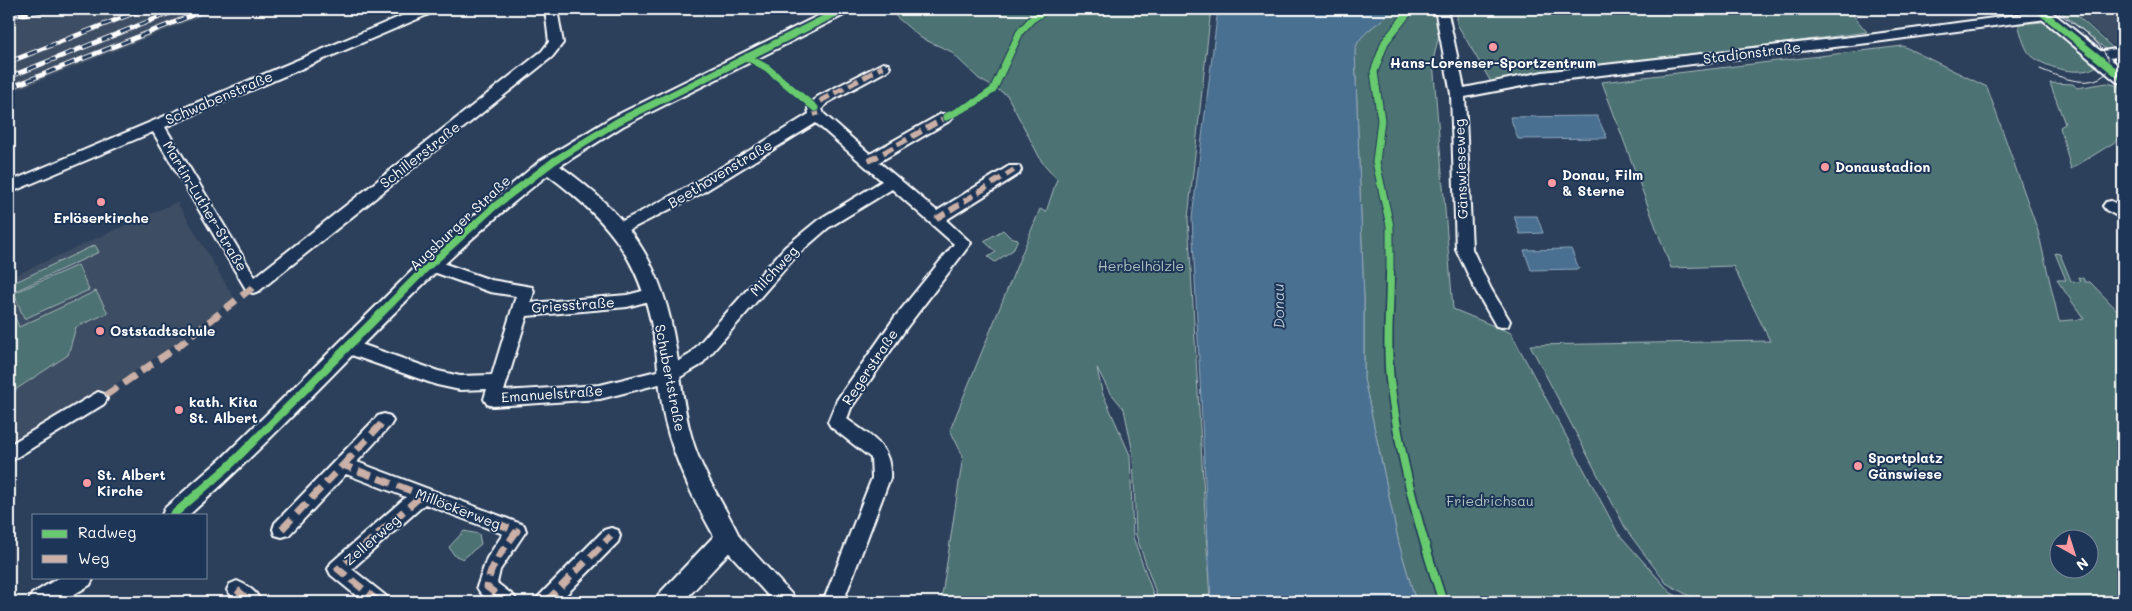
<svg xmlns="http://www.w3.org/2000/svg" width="2132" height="611" viewBox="0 0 2132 611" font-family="Mali,sans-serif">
<rect width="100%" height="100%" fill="#2c405c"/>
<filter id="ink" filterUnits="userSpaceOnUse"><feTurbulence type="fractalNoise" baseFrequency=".02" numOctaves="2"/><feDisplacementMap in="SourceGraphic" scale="10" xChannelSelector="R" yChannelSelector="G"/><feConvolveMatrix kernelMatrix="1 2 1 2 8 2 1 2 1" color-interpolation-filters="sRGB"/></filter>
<g filter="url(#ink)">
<path fill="#3e4d63" d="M9,9H220L9,93Z
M2072,9H2123V64L2118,50Z
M177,202L234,298L171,347L99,395L9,449V278Z"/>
<path fill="#4d7273" stroke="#a6b8b9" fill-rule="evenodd" d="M897,9H1211L1188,218L1210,602H1159L1136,535L1133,453L1124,409L1109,391L1097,368L1102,392L1130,455L1133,537L1156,602H941L963,456L950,430L1040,209L1046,212L1057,179L1042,162L1007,95L979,79L950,51L921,38L893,14Z
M1392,9H1445L1433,61L1453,309L1511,333L1618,533L1671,593L1689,602H1416L1399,544L1364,379V300L1355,51C1358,32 1382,24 1392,9Z
M1457,9H1890L1852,14L1867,32L1491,82L1457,24Z
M2057,9H2070L2114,49L2108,51Z
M2044,22L2098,65C2083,79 2040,67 2029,53C2023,45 2021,33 2018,24Z
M1903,46L1987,87L2038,231L2059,321L2084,319L2057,280H2066L2055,253L2060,254L2071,281L2080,282L2078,277L2083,278L2085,282H2090L2123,316V602H1700L1666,583L1627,531L1530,345L1770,341L1733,266L1671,268L1602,82ZM2060,538H2090V568H2060Z
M2050,83L2073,84L2077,88L2107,83L2123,87V137L2071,169L2060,127L2065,124Z
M1003,230L1010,237L1018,239L1013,250L995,262L988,257L996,252L984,241Z
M95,245L99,252L9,294V285Z
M78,265L89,290L24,319L14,293Z
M96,291L108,313L76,327L68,355L9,394V302L19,327Z
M464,531L479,534L481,544L463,559L454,555L449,547Z"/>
<path fill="#496f91" stroke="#92a9bd" d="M1218,9H1392C1382,24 1358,32 1355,51L1364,300V379L1399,544L1416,602H1211L1192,218Z
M1597,116L1607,138L1518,139L1510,117Z
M1514,216H1537L1543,233L1520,234Z
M1571,249L1579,269L1531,270L1524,250Z"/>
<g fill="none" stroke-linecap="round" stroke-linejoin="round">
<g stroke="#fff" stroke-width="4">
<path id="minor" d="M418,9H435L434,12L165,127L255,277L542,51L549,42L545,9H557L563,43L552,57L259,291L253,293L247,291L153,132L9,193V182Z
M1435,9H1447L1464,88L1543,72L1868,35L2046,11L2053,15L2046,19L1868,43L1543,82L1465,97L1472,249L1491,289L1510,321L1508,326L1502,327L1496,326L1476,291L1456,249L1451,94Z
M2123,48V56L2096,60L2089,56L2096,52Z
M883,63L888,64L890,67L888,70L827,103L822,109L824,114L870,154L941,114H951L953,117L951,120L879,162L937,211L1009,166H1019L1021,170L1019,174L946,220L971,243L907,327L851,408L847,419C871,437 892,445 890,478L843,602H823L872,478L871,458L831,427L828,422L837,400L895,317L954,244L892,189L828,228L797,255L701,365L675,380L600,399L493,406L487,404L484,399L487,389L460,390L437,385L343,352L341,347L343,342L349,340L438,371L460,376L492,375L516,296L490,292L425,269L423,265L425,261L431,259L491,280L532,287L534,291L531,303L627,295L654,288L660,290L662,294L660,298L627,307L527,316L504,391L600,385L665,369L689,355L785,247L818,220L882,181L816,123L702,193L621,234L616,232L613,228L616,224C683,192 746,153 809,114L808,108L817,97Z
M2111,201L2123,207V219L2106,210L2103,206L2106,202Z
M98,392L104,394L107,399L104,404L9,462V445Z
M384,414L390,416L393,421L390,426L357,462L524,525L526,531L500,570L497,583L514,596L517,602C500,602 485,604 477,587L487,558L503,534L425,504L352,569L386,596L389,602H364L331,575L328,569L331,563L406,497L346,474L289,535L282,537L275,535L273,529L275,523L378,416Z
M611,528L618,530L620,536L618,542L559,602H536L539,596L604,530Z
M728,530L735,532L793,596L796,602H774L721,544L719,538L721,532Z
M237,581C247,585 257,592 261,602H237L227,590L230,584Z"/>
</g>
<g stroke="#fff" stroke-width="4">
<path id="tertiary" d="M832,9H852L850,12L623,126L560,166C629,215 663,263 676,349C681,378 683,407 691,435C701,473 724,503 740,538L736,545L683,602H655L659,594L714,536C694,500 675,462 665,421C660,398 659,373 656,350C645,267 614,224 548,175C417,276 312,405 189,515H162L165,508L221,459L274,407L433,250L540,161L611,118Z
M2030,9H2048L2123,69V83L2117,82Z
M60,577H94L90,585L61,602H28L32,594Z"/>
</g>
<use href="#minor" fill="#1d3557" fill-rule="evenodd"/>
<use href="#tertiary" fill="#1d3557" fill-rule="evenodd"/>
<path stroke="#fff" stroke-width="1" d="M2040,69C2062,78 2094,92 2111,68C2105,41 2074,25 2053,9"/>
<g stroke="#fff" stroke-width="5">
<path id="rail" d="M9,16L55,9
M9,62L144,9
M9,77L180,9
M9,88L208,9"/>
</g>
<use href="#rail" stroke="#1d3557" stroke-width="3" stroke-dasharray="10" stroke-linecap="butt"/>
<path stroke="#cab0a6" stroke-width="5.5" stroke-dasharray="11 5.5" stroke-linecap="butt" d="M817,116L815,108L822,100L883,67
M869,161L950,115
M936,219L1014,170"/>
<path stroke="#cab0a6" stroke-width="7" stroke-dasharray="14 7" stroke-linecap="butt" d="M106,395L177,347L253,287
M343,465L384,421
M282,529L343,465L517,531C504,549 490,564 487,587L507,602
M237,590L251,602
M379,602L338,569L422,495
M546,602L611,536"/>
<g stroke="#1d3557" stroke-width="9">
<path id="cycleway-far1" d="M2038,9L2123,78
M747,57L767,68L815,108
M946,117L976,102L993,90L1020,32L1032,19L1048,9
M420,274L495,206L554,161L617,122L844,9
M1390,274V226L1376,162L1381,120L1374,72L1385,42L1411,9"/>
</g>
<g stroke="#1d3557" stroke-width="11">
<path id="cycleway" d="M1390,273C1390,308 1386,345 1390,380C1399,455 1419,530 1443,602
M173,515L229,466L421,273"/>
</g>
<use href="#cycleway-far1" stroke="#67ca6e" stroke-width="7"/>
<use href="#cycleway" stroke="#67ca6e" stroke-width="8"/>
</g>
</g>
<g fill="#ff9aa2" stroke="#1d3557" stroke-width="2">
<circle cx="1493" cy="47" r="5"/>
<circle cx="1825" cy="167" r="5"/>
<circle cx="1552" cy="183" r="5"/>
<circle cx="101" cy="202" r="5"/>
<circle cx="100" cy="331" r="5"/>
<circle cx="179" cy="410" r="5"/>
<circle cx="1858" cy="466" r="5"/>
<circle cx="87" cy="483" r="5"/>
</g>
<g text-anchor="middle" stroke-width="4" stroke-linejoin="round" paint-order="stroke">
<g font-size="14" fill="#fff" stroke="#1d3557">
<text transform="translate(1752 53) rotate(-7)" y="5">Stadionstraße</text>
<text transform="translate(219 98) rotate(-23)" y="5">Schwabenstraße</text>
<text transform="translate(420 155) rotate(-38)" y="5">Schillerstraße</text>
<text transform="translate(1461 169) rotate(-92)" y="5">Gänswieseweg</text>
<text transform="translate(720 174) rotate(-31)" y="5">Beethovenstraße</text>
<text transform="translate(205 206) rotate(59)" y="5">Martin-Luther-Straße</text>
<text transform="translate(460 223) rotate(-43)" y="5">Augsburger Straße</text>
<text transform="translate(774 271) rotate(-47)" y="5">Milchweg</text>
<text transform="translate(573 305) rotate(-4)" y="5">Griesstraße</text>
<text transform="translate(870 367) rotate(-56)" y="5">Regerstraße</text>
<text transform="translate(670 378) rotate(79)" y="5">Schubertstraße</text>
<text transform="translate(552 394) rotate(-4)" y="5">Emanuelstraße</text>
<text transform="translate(458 509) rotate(21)" y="5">Millöckerweg</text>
<text transform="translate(372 540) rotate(-41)" y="5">Zellerweg</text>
</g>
<g font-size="14" font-weight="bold" fill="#fff" stroke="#1d3557" text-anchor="start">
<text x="1493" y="68" text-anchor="middle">Hans-Lorenser-Sportzentrum</text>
<text x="1835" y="172">Donaustadion</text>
<text x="1562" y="180">Donau, Film<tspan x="1562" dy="16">&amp; Sterne</tspan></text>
<text x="101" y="223" text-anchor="middle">Erlöserkirche</text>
<text x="110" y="336">Oststadtschule</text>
<text x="189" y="407">kath. Kita<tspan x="189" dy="16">St. Albert</tspan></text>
<text x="1868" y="463">Sportplatz<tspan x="1868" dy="16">Gänswiese</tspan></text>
<text x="97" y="480">St. Albert<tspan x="97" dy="16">Kirche</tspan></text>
</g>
<g font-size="14" fill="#afc0c0" stroke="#1d3557">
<text x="1141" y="271">Herbelhölzle</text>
<text x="1490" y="506">Friedrichsau</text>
</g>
<g font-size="15" font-style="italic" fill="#b6c5d3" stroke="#1d3557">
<text transform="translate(1279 306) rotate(-91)" y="5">Donau</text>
</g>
</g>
<rect width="2132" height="611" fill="none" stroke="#1d3557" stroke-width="30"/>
<rect x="15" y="15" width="2102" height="581" fill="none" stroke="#fff" stroke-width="2" filter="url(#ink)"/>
<rect x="32" y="514" width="175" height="65" fill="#1d3557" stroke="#77869a"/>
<rect x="42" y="530" width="25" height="8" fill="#67ca6e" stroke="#77869a"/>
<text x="78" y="538" font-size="15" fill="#ffffff">Radweg</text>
<rect x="42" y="555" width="25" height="8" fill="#cab0a6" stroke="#77869a"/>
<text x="78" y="564" font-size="15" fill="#ffffff">Weg</text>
<g transform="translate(2074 554) rotate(141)"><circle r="24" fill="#1d3557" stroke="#77869a"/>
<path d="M0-4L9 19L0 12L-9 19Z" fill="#ff9aa2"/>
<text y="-8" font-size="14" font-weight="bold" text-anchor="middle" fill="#ffffff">N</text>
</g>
</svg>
